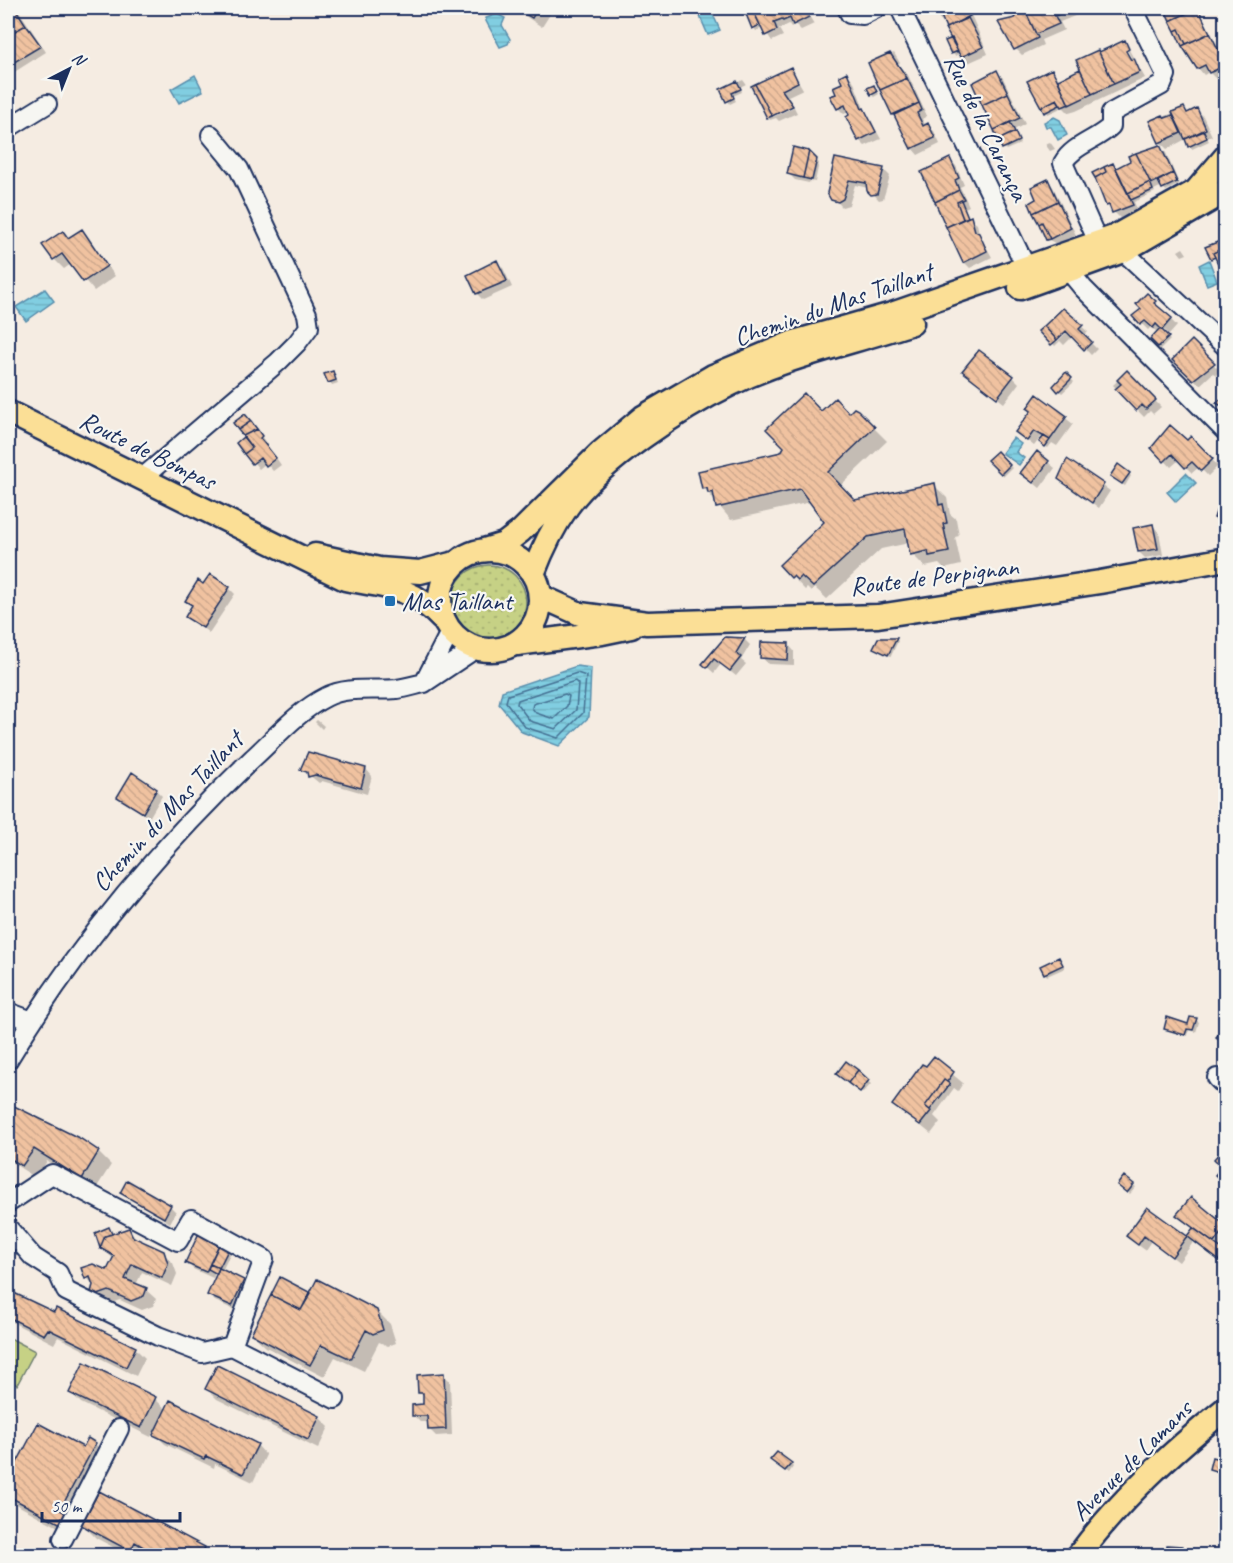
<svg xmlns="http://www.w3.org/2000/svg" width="1233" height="1563" viewBox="0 0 1233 1563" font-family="Caveat,sans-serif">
<defs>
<pattern id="grass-dots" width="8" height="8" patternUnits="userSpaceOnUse" patternTransform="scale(1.5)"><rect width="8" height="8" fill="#c6d185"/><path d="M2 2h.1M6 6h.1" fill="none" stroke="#aab475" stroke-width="1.8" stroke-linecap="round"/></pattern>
<pattern id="water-rules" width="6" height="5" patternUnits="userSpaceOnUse" patternTransform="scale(1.5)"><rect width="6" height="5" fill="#81cee1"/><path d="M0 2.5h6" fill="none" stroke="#6fb1c3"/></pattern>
<pattern id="building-back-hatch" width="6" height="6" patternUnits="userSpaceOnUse" patternTransform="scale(1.5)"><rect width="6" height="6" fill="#f0c2a0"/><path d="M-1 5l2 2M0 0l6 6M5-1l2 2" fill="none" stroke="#cda78c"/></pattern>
</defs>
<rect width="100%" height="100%" fill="#f5ece2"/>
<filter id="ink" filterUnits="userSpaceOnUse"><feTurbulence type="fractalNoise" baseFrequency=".0167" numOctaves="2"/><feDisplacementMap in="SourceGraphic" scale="12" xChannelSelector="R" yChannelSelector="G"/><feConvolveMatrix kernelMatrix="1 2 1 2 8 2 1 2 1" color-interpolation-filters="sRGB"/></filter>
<g filter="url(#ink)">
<path fill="url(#grass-dots)" stroke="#708072" stroke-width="1.5" d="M452 602a37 37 0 1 1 74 0a37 37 0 1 1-74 0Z"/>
<path fill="#c6d185" stroke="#708072" stroke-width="1.5" d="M8,1337L35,1351L17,1385L8,1380Z"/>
<path fill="url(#water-rules)" stroke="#588ead" stroke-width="1.5" d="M710,8L720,30L708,35L698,12Z
M497,14L505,18L502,25L510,39L508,44L500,47L486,21V18Z
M195,75L203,91L179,103L171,89Z
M1054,117L1060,120L1067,135L1058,140L1051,127H1046L1044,122Z
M1209,260L1217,281L1207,285L1199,265Z
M45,289L54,301L26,321L16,307Z
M1013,438L1021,444L1016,452L1024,458L1019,465L1002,453Z
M1186,473L1196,483L1176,502L1167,492Z
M577,666L591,668L589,717L559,746L522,732L499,704L502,691Z"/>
<path fill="#0003" fill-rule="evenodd" d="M8,8H17L46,52L8,76Z
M513,8H554L542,27Z
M753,8H804L814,24L801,30L795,24L791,27L789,24L779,29L783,36L772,41L763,28L756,31L754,28L758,17Z
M945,8H968L988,54L968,63L960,53L955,56L952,53L954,39L944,20L941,21L936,14L946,9Z
M1020,8H1094L1060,22L1064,30L1041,40L1043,45L1022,55L1016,49L1017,18L1013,11Z
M1166,8H1197L1226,60V74L1216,79L1209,72L1204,75L1198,68Z
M1125,42L1131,49L1125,43L1145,78L1076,111L1069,113L1063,107L1048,114L1045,112L1052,71L1060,80L1082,70L1098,52L1100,53ZM1122,49H1127L1131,57H1130Z
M894,53L900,63L897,64L908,75L927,116L922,119L926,126L934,131L940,144L918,155L912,148L870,64Z
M791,69L803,89L786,97L773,117L794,107L797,113L779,121L776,118L770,120L768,117Z
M997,72L1003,78L1025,124L1014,130L1020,144L1006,150L1004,148Z
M847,74L853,80L865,111L881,139L865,146L859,140L849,112L844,114L838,108V94Z
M743,80L746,84L740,87L742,92L733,96L736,101L730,104L722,90Z
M874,86L879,94L874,97L872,94Z
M1183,109L1189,114L1196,110L1203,116L1212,136L1207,138L1209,141L1192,149L1186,139L1167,149L1160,142L1151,122Z
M1050,142L1055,149L1050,151L1045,144Z
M1160,147L1166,153L1179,184L1166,191L1162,186L1154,190L1155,192L1134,202L1138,211L1120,218L1107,205L1113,165L1117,169L1132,162L1130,157Z
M808,152L819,163L815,182L810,181L809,183L795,180L789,174Z
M836,159L883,169L890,176L883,199L879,200L868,188L855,185L849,205L842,207L829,193Z
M950,160L956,166L964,185L960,187L969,206L965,208L969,218L977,224L980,236L992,257L970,268L964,262L923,173Z
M1047,181L1053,187L1076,235L1057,244L1047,239L1038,200Z
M82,231L115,276L94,291L71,264L64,269L54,259L63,233L69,239Z
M1183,248L1187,254L1182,256L1178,251Z
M497,262L503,268L512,287L483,300L477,294L469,275Z
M1147,295L1177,326L1169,335L1164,330L1161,332L1170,340L1156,354L1146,344L1159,332L1150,328L1148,330L1134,316L1143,309Z
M1063,310L1088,332L1084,336L1097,349L1091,355L1073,336L1064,345L1060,341L1055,346L1041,331L1044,328L1049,334L1051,332L1046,326ZM1070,325L1072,327L1057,342L1055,339Z
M1192,342L1220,371L1216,375L1213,373L1200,385L1174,360Z
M333,372L338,383L332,385L326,375Z
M1127,372L1161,407L1153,414L1150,411L1144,417L1113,385Z
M1066,374L1074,382L1062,393L1055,386Z
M970,377H1013L1019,383L1004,403Z
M1038,396L1073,424L1057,446L1052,443L1048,448L1043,445L1044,438L1041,437L1034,446L1024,438Z
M857,411L887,441L840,486L855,501L934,485L947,498L950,514L956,519L959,536L955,537L961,565L944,569L939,564L925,567L912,554L909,543L881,549L827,599L815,588L811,592L807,588L805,590L781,565L826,522L811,502L731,520L704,488L782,454L822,413L849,415Z
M259,433L281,465L273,471L266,463L259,469L238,443L245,437Z
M1191,438L1218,466L1208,476L1199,467L1192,473L1179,460L1171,467L1153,448L1187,442Z
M997,453L1012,468L1004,476L989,460Z
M1037,453L1055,468L1040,488L1029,479Z
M1068,461L1110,491L1099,508L1060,479Z
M1129,474L1131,476L1125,486L1114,479Z
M1226,496V525L1216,517Z
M1153,526L1159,532L1163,555L1145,558L1139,552Z
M203,586L229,588L235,594L209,633L187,616L193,606L187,600Z
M744,639L750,645L741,660L746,664L736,676L721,664L714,673L704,664Z
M896,639L898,641L891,656L875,648Z
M788,644L794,651V665L768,664L762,657Z
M317,720L324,726L322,729L315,722Z
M309,754L366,769L372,776L367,794L322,781L319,783L302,769Z
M156,790L162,796L149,818L119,797Z
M1059,959L1065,968L1047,976L1045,973Z
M1196,1020L1199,1022L1196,1032L1189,1030L1188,1036L1165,1028L1189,1026Z
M934,1059L963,1083L958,1091L954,1088L934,1116L940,1122L931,1134L894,1104Z
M846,1064L871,1084L863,1093L841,1076Z
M8,1105L81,1140L98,1152L111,1165L95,1190L47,1161L36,1178L8,1160Z
M1133,1185L1136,1187L1130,1194L1122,1188Z
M122,1193L170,1206L176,1212L170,1223Z
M1192,1199L1226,1228V1243L1220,1250L1226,1254V1265L1194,1241L1179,1262L1151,1241L1145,1250L1134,1242L1147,1209L1187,1238L1194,1229L1178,1215Z
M109,1229L113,1235L129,1230L140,1242L163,1253L173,1263L177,1274L172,1286L142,1272L136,1285L146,1290L156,1299L153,1306L142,1310L120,1300L108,1304L92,1292L95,1286L87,1278L83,1269L108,1272L114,1259L101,1248Z
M200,1235L231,1252L222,1271L244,1281L250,1288L239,1312L215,1301L209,1295L218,1274L215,1273L213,1278L193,1269L187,1262Z
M8,1294L135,1348L145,1358L136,1376L58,1337L54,1344L8,1320Z
M311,1295L377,1311L390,1324L396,1343L388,1346L379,1342L364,1371L335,1357L324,1377L266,1347L252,1334Z
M85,1364L155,1399L167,1410L257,1445L266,1455L253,1482L215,1464L214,1468L165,1444L153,1432L151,1437L81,1403L71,1393Z
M444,1375L450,1381L452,1435L436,1436L429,1429V1422H420L414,1416L425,1405V1398L419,1392Z
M207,1389L319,1417L329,1427L318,1449L217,1399Z
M95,1444L108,1457L75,1536L8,1500V1470L14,1472Z
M775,1462L791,1464L793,1467L789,1473Z
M99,1493L205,1548L212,1556H130L96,1538L83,1525Z
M1226,1514V1526L1221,1521Z
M1181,1547L1187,1556H1168Z"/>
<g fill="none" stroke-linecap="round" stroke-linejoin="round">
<path stroke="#446f92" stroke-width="1.5" d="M577,673L586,676L583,713L558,738L525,727L506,702L508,695Z
M575,681L578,684L576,710L556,729L530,721L517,704L518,700Z
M565,694L569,696L567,706L554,719L536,713L532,708L533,704Z"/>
</g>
<path fill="url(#building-back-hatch)" stroke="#1b2f5e" stroke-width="1.5" d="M8,8H15L26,25L8,35Z
M515,8H538L532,18Z
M752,8H805L809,17L793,25L790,18L783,21L782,19L774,22L777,30L765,36Z
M931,8H966L970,16L946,28L939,11L934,14Z
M1017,8H1024L1038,38L1014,50L998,22L1015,18L1011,10Z
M1024,8H1051L1059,24L1036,34Z
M1051,8H1072L1055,16Z
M1170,8H1194L1195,9L1170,21L1166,12L1171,10Z
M1198,8L1210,33L1186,44L1179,29L1175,31L1170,21Z
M753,10L760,25L752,29L746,14Z
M968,18L983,47L961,57L945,28Z
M26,25L41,46L11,64L8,57V35Z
M1179,29L1186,44L1182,46L1175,31Z
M1210,33L1222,57L1219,59L1222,67L1209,73L1205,65L1197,69L1182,46Z
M952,38L958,51L951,54L945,41Z
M1125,40L1129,49L1126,51L1131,60L1134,58L1140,72L1114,84L1099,52Z
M1098,50L1114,84L1092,94L1076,60Z
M890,53L907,78L880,90L868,63Z
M791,67L798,82L782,90L793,106L772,116L755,84Z
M1052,69L1069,104L1062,107L1057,99L1041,107L1027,81Z
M1080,69L1092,94L1069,105L1058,80Z
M997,70L1008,93L982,105L972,83Z
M847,72L862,109L864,108L876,132L858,141L846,117L849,115L845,105L837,109L830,96L836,94L833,87L842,83L839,76Z
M907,78L919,103L892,115L880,90Z
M737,81L741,89L732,93L734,98L726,102L720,89Z
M755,84L772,116L767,118L751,86Z
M874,85L877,92L871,95L867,88Z
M1008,93L1020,118L994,130L982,105Z
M1057,99L1060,105L1044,113L1041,107Z
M919,103L922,110L917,113L923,126L928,123L935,138L911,149L894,115Z
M1184,107L1187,113L1197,108L1206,129L1185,139L1172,112Z
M1163,115L1165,118L1173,115L1181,133L1159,143L1149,121Z
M1010,122L1015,132L998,140L994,130Z
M1204,131L1207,138L1188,147L1185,139Z
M1015,132L1019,141L1002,149L998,140Z
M1160,145L1173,173L1151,184L1136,153Z
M793,147L809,151L803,178L787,174Z
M809,151L817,159L812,180L803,178Z
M1136,153L1150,182L1128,193L1116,168L1130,161L1128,156Z
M835,158L884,168L877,194L871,195L867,191L866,183L849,180L843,199L838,202L831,200L827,193Z
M950,158L959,178L955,180L959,190L935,202L921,172Z
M1113,163L1133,205L1112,213L1109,205L1106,206L1095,178L1106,172L1104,167Z
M1104,167L1106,172L1095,178L1092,173Z
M1173,173L1177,182L1162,189L1158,181Z
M1048,179L1058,201L1033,213L1029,203L1036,199L1031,187Z
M1150,182L1153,190L1131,200L1128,193Z
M959,190L964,199L957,202L963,219L946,227L935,202Z
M961,200L968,217L963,219L957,202Z
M1058,201L1071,228L1050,239L1042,222L1039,224L1033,213Z
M971,216L975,231L979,233L987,251L963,263L946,227Z
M1042,222L1050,239L1046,240L1039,224Z
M82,229L107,266L83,282L62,254L53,260L42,245L63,231L68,238Z
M1226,239V273L1223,274L1213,253L1223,248L1220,241Z
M1220,241L1223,248L1213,253L1215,257L1211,259L1205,247Z
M497,260L507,281L476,294L467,275Z
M1147,293L1156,301L1154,303L1172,318L1162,330L1156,324L1153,328L1145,321L1140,325L1132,316L1141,309L1136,304Z
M1063,308L1083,325L1079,329L1092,342L1084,350L1066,331L1057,340L1044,326Z
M1044,326L1057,340L1051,345L1038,331Z
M1160,328L1169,337L1158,347L1150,339Z
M1192,340L1215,363L1193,380L1172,360Z
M979,350L1014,376L997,398L962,371Z
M1127,370L1156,400L1146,409L1142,405L1136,411L1115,389L1121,384L1117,380Z
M333,371L336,380L328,383L324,374Z
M1066,372L1072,378L1058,392L1053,386Z
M804,393L821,411L835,398L849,413L854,408L858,410L875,427L828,472L855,500L935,483L939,505L943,504L947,523L943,524L949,552L929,556L928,551L910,555L905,529L868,537L813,587L801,576L797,580L793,576L791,578L779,565L824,522L800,489L716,508L713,492L708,493L707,488L702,489L698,471L781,452L784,447L766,429Z
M1037,394L1067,416L1050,440L1034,431L1027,441L1015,432L1031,411L1027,408Z
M1222,398L1226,401V408L1216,403Z
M245,414L251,421L238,430L233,423Z
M251,421L257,429L243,436L238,430Z
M1170,425L1187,440L1191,436L1213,459L1201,471L1192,462L1185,468L1172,454L1164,462L1151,448Z
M257,429L262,436L260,438L276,458L266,466L260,458L252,464L244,454L252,448L243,436Z
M1044,436L1050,440L1045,447L1039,442Z
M243,437L252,448L244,454L236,443Z
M997,451L1010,465L1001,474L987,460Z
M1037,451L1049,461L1033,483L1020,473Z
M1067,459L1104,484L1092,503L1058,479Z
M1118,464L1130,473L1122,484L1110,476Z
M1222,494L1226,495V521L1214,518Z
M1153,524L1158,549L1138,552L1133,528Z
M210,574L230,587L203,628L185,617L192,605L185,601L198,580L203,584Z
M725,637L745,638L736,653L741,657L730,671L714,659L707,668L702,664Z
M878,638H897L888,655L873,648Z
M761,642L789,643L788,660L760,658Z
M308,752L366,768L361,788L315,775L308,777L307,772L300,770Z
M132,772L157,789L143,813L117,797Z
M1059,957L1063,965L1044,974L1040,966Z
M1167,1017L1188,1024L1190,1017L1197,1018L1193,1030L1187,1029L1185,1035L1164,1029Z
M8,1026L16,1031L8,1044Z
M1226,1027V1046L1216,1037Z
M934,1056L954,1072L947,1082L944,1080L925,1106L931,1111L920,1125L892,1105L922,1064L926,1066Z
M846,1061L858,1070L848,1083L836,1074Z
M858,1070L869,1080L860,1092L848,1083Z
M944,1080L950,1084L930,1110L925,1106Z
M8,1103L81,1139L99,1151L82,1179L34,1149L22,1166L8,1157Z
M1226,1146V1185L1215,1175L1222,1167L1214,1159Z
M1124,1176L1134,1184L1127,1193L1117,1185Z
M127,1180L171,1205L164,1218L120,1193Z
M1191,1197L1226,1226L1214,1243L1176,1215Z
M1147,1207L1187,1236L1172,1257L1144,1236L1138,1245L1126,1236Z
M109,1227L112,1234L105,1236L100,1248L95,1233Z
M129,1228L133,1237L164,1251L168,1264L162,1278L132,1264L125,1279L147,1288L144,1296L131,1301L109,1291L98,1295L91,1292L93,1285L90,1277L85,1279L81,1268L93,1264L107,1270L114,1256L100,1248L105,1236Z
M1193,1228L1226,1252L1221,1262L1187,1236Z
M199,1233L220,1242L206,1272L185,1263Z
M220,1243L229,1248L219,1268L210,1264Z
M210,1264L219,1268L217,1274L208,1269Z
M219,1268L244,1280L232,1306L207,1295Z
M280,1277L311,1293L301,1310L271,1295Z
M317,1279L377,1310L383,1330L373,1334L366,1330L351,1359L321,1345L310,1365L251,1334L271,1295L301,1310Z
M8,1293L12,1295L14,1293L54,1312L56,1308L136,1347L126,1367L48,1329L44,1335L8,1317Z
M84,1362L156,1397L141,1428L69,1393Z
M217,1365L320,1416L308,1440L205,1389Z
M444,1373L446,1429L428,1430L427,1416H412V1405L423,1404V1393H418L417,1375Z
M170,1400L258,1444L243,1474L206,1456L204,1459L153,1435Z
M38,1423L83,1447L88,1438L96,1443L60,1510L66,1513L61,1524L8,1496V1468L13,1470Z
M777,1452L792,1463L785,1471L770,1460Z
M1212,1457L1226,1461V1474L1209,1469Z
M99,1491L205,1547L201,1556H169L160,1551L157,1556H145V1548L135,1542L130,1551L81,1525Z
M1167,1545L1182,1546L1181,1556H1166Z"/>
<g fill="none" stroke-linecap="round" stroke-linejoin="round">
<g stroke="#1b2f5e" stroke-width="22">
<path id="minor" d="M847,8L850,14L863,15L877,8
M900,8L1027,269
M8,128L47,104
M1099,244L1063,163C1073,145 1097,140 1111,126V113L1162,85L1166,75L1133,8
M1123,251L1226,347
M1069,271L1083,288L1226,432
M142,478L278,362L297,343L309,327L307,314L239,169L211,135
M450,632L424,683L475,649
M8,1012L32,1021
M8,1060C74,949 159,848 253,758C276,737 298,711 326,697C347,686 374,691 397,689C406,688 415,685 424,683
M1217,1078L1226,1087
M8,1203L52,1174L178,1241L191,1219L264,1259L232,1346L335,1399
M8,1228L33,1257L58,1273L66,1291L158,1336L202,1353L232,1346
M63,1539L119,1429"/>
</g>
<g stroke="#1b2f5e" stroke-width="27">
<path id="major" d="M1020,288L1123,251L1226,191
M8,412L345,579C388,587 411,586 442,619
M440 600a50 50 0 1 1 100 0a50 50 0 1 1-100 0Z
M484,550L504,544L521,531L600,453L643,417L713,376L794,342L892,314L1114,237L1196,191L1226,156
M315,555L379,569L420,572L455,563
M533,574C542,550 553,527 568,506C601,461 681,408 731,384C788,356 852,343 912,323
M540,596L580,614L647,623L878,616L1100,582L1226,559
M517,644L602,633L631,627
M1078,1556C1120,1499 1172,1452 1226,1408"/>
</g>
<use href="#minor" stroke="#f6f6f2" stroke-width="18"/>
<use href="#major" stroke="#fbdf96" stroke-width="22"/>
</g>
</g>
<rect fill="#1f6fb2" stroke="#f6f6f2" stroke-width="2" x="384" y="595" width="12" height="12" rx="3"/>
<g text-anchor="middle" stroke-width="4.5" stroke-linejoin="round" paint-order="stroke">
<g font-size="26" fill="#1b2f5e" stroke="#f6f6f2">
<text transform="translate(987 127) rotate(64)" y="9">Rue de la Carança</text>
<text transform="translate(833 304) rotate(-19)" y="9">Chemin du Mas Taillant</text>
<text transform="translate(148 450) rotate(26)" y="9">Route de Bompas</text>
<text transform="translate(934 576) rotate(-7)" y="9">Route de Perpignan</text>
<text transform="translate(167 811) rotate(-47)" y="9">Chemin du Mas Taillant</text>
<text transform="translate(1131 1460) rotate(-45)" y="9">Avenue de Lamans</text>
</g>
<g font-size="26" fill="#1b2f5e" stroke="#f6f6f2" text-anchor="start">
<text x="402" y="610">Mas Taillant</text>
</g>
</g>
<rect width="1233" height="1563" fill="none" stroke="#f6f6f2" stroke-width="30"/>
<rect x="15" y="15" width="1203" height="1533" fill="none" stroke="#1b2f5e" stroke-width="2" filter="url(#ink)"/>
<g transform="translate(69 69) rotate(42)" stroke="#f6f6f2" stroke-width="4.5" paint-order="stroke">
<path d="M0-4.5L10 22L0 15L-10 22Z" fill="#1b2f5e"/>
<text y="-9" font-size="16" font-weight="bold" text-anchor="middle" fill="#1b2f5e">N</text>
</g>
<path d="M42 1512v9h138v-9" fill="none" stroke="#1b2f5e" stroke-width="3"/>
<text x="51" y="1512" font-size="18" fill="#1b2f5e" stroke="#f6f6f2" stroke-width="4.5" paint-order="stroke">50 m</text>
</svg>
